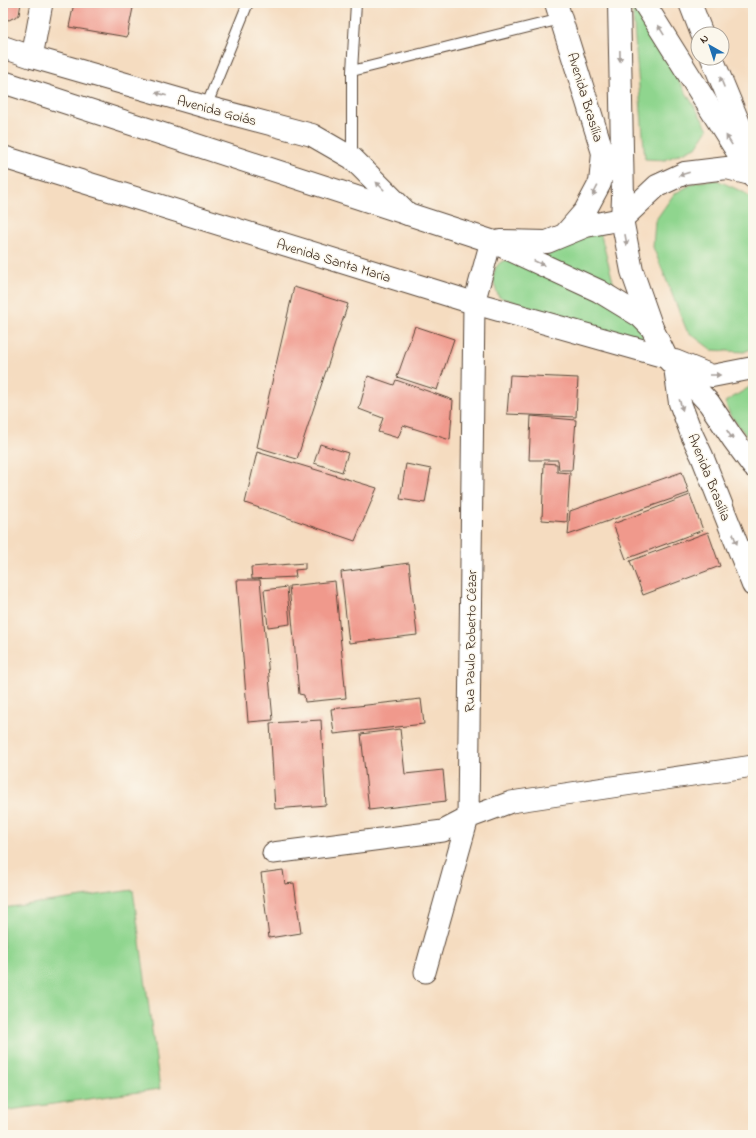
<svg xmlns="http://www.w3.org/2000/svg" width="756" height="1138" viewBox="0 0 756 1138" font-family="'Indie Flower',sans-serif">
<rect width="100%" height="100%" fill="#fbf7ec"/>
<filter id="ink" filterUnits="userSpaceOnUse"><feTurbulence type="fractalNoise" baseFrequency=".025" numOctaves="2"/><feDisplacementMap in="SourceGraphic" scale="8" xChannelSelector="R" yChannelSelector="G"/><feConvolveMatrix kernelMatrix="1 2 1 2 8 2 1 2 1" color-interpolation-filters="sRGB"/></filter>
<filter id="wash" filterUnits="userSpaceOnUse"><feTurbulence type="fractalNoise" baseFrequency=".012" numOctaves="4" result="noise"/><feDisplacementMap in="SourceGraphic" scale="16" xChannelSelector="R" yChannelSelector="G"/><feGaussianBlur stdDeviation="0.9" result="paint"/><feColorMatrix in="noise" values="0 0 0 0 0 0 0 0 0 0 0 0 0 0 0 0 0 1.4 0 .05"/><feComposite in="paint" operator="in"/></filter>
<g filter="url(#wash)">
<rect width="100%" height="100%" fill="#f5dcc0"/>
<path fill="#8fd58e" stroke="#658056" d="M632,3L708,129L696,147L665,160L645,159Z
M717,180L745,193L753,201V348L744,352L712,350L687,331L653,247L655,221L674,194L696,182Z
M599,228L615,289L537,260L571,244Z
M511,259L629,311L647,341L645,346L499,297C494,286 489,271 501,262C503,261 508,260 511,259Z
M753,385V444L730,415L725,402Z
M133,890L160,1089L3,1111V908Z"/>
<g id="blocks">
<path fill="#f0998c" d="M3,3H21L19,15L9,20L3,18Z
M74,3H134L127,37L69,27Z
M294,287L348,304L297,459L257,447Z
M415,326L454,339L437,390L397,377Z
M510,375L578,378L576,417L507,414Z
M368,376L394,385L396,380L453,400L450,440L403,425L398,438L378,432L383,418L359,409Z
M531,416L576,420L572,470H559L558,460H529Z
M320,444L348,453L342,472L314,463Z
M257,452L377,488L355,541L245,503Z
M544,463L557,464V472L570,473L567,522L542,520Z
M406,464L431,469L425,503L400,499Z
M682,472L689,493L568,535L570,511Z
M690,495L703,530L626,559L613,524Z
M708,532L720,566L643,595L630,561Z
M305,563V569L295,570L296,577L252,579L251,567Z
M409,563L417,635L349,643L341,572Z
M237,580H260L273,720L248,722Z
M335,581L346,698L305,702L304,695L299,694L289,586Z
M287,587L290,624L268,627L264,590Z
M421,699L424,724L334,734L331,709Z
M321,720L326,805L275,809L270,723Z
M400,729L405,774L443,770L446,801L369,810L361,734Z
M283,870L285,884L294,883L301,933L269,938L261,873Z"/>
</g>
</g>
<g filter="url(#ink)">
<use href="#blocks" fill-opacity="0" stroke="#574536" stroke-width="1"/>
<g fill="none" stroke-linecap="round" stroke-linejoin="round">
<g stroke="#574536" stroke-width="12">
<path id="service" d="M352,71L561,19
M206,107L248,3
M352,158V71L356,3"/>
</g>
<g stroke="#574536" stroke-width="23">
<path id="minor" d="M32,57L42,3
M273,853L443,831L468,818L511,802L753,766
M425,972L468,818L474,303L491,241"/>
</g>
<g stroke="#574536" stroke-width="24">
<path id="tertiary" d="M3,47L32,57L206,107L312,135L352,158L408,214
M3,157L474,303L666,357"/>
</g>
<g stroke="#574536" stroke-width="24">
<path id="secondary" d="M556,3L603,153L613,170
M690,3L702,34
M712,58L753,157
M675,367L680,403L692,435L702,456L753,585"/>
</g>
<g stroke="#574536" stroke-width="24">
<path id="primary" d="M3,82L491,241L599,291L640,316L652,328
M566,233L585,211L600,183L603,153
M500,241L547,242L586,226L622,219"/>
</g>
<g stroke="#574536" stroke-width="24">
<path id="trunk" d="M619,3L623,198L622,219L632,271L652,328L666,357L709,403L733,439L753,466
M644,3L753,177
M622,219L657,186L685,173L727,168L750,174
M675,361L712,376L753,368"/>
</g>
<use href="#service" stroke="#fff" stroke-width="10"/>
<use href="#minor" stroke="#fff" stroke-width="21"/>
<use href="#tertiary" stroke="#fff" stroke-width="22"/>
<use href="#secondary" stroke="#fff" stroke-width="22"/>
<use href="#primary" stroke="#fff" stroke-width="22"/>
<use href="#trunk" stroke="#fff" stroke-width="22"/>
</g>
<defs><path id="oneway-solid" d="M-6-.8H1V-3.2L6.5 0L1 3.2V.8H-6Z"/></defs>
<g fill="#a79f9a">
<use href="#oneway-solid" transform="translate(661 30) rotate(-122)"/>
<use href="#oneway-solid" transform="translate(620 56) rotate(89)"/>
<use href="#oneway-solid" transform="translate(722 82) rotate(-112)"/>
<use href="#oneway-solid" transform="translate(161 94) rotate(-164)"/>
<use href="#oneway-solid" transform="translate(729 140) rotate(-122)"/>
<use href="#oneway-solid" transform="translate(684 174) rotate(162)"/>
<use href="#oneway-solid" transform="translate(380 186) rotate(-135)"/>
<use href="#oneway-solid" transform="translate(595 191) rotate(118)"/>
<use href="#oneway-solid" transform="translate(626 240) rotate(80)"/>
<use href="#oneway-solid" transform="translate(539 263) rotate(25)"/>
<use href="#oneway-solid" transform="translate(715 375)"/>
<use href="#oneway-solid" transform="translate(681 405) rotate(73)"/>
<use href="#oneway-solid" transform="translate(730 435) rotate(56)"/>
<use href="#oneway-solid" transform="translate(735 539) rotate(69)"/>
</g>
</g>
<g text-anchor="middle" stroke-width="3" stroke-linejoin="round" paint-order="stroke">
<g font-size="14" fill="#3b2a1e" stroke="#fbf7ec">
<text transform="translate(586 97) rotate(73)" y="5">Avenida Brasília</text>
<text transform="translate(217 110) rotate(15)" y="5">Avenida Goiás</text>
<text transform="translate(334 260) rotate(17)" y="5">Avenida Santa Maria</text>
<text transform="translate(710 477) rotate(68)" y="5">Avenida Brasília</text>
<text transform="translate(470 641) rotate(-89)" y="5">Rua Paulo Roberto Cézar</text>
</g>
</g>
<rect width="756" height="1138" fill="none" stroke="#fbf7ec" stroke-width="16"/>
<g transform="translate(710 46) rotate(321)"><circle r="19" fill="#fbf7ec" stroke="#aea59a"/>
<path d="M0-3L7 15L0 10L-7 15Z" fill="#1f6fb2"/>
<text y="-6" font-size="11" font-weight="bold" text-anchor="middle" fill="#3b2a1e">N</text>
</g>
</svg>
